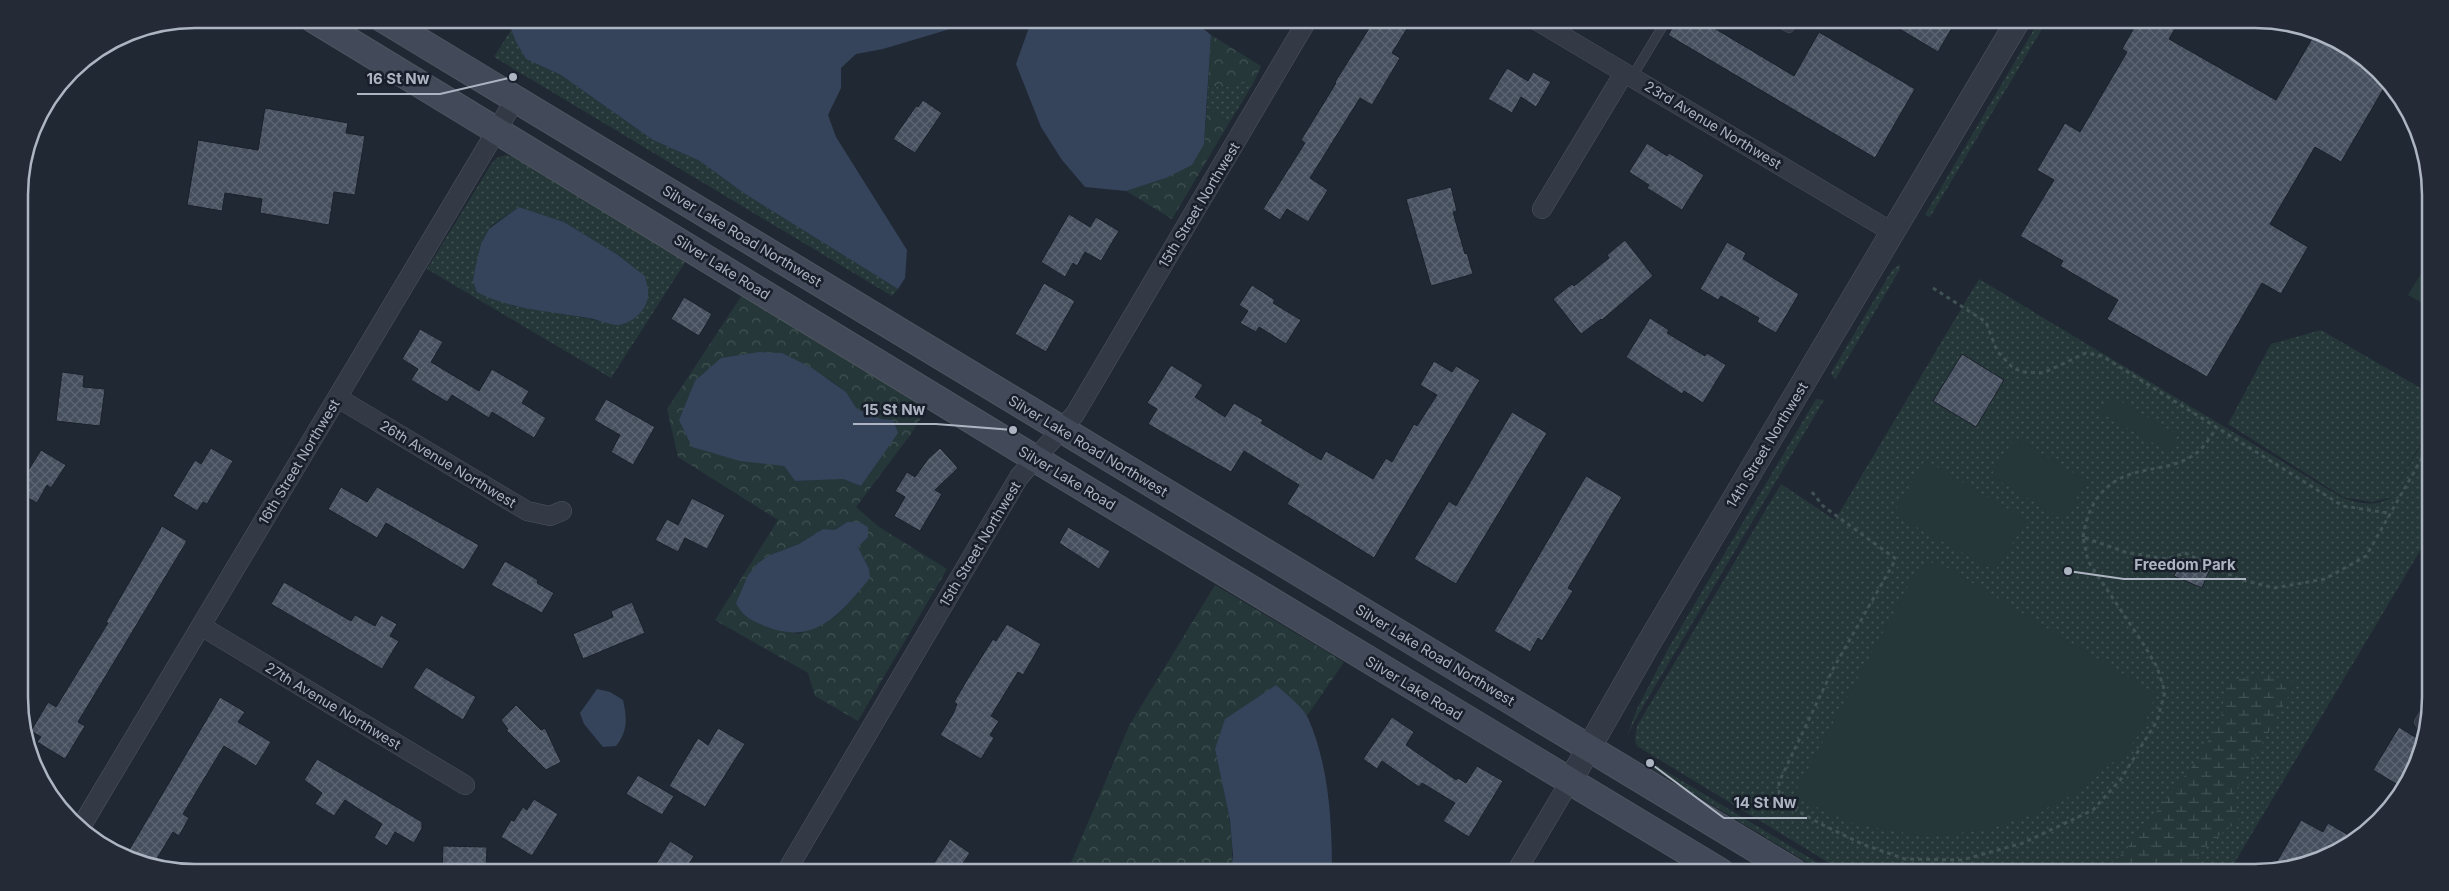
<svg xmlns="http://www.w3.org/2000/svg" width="2449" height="891" viewBox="0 0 2449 891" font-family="Inter,sans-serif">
<defs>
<pattern id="grass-dots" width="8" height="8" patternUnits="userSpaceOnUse" patternTransform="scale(1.25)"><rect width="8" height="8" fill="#253738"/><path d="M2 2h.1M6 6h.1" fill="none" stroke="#425253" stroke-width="1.8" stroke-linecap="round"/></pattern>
<pattern id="forest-crowns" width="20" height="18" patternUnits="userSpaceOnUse" patternTransform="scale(1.25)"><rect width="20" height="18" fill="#253738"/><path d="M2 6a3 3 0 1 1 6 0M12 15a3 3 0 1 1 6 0" fill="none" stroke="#425253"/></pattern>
<pattern id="wetland-marsh" width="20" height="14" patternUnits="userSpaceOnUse" patternTransform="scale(1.25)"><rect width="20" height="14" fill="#253738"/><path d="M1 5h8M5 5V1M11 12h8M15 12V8" fill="none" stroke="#425253"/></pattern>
<pattern id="building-cross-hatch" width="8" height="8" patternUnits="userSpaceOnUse" patternTransform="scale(1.25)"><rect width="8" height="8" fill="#464f5e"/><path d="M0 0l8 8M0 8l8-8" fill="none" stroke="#5e6673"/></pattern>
</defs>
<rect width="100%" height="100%" fill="#202834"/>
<path fill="url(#grass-dots)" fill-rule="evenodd" d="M2040,19H2048L1930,217L1925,215Z
M511,30L516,42L526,59L561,75L653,140L700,161L745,194L898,289L892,296L494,57Z
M1247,82L1253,84L1229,123L1207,108L1208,85L1222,88Z
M506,155L516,157L686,261L611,378L427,269L492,163L497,158ZM519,207L564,222L618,255L645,276L618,325L552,311L512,306L481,244L491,226Z
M1900,264V269L1835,380L1831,373L1892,270Z
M1979,279L2341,497C2356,503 2376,508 2391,497L2372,502L2343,497L2228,424L2271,344L2321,330L2429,393V430L2391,495L2429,432L2430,534L2229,872H1844L1637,746L1635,740L1637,726L1781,484L1835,520Z
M1816,399L1824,400L1634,722L1627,737L1636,711L1668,649Z
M1654,764L1833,872H1823L1651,768Z"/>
<path fill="url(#forest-crowns)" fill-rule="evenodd" d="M1211,35L1261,66L1253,84L1247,82L1222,88L1208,85Z
M1207,108L1229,123L1172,219L1126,191L1166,178L1204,144Z
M742,295L927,408L911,434L856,507L879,527L947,569L858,721L815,696L808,673L715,620L778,520L678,457L667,409ZM782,353L830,380L846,392L857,409L882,419L893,420L877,463L861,486L843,479L795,481L784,466L770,463ZM847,522L868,537L857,547L869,569L858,593L835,617L799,634L785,630L736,603L748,575L758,563L770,555L799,544L823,529L835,530Z
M1215,585L1344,662L1307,716L1276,685L1254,700L1215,749C1223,790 1236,830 1231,872H1067L1129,726Z"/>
<path fill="url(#wetland-marsh)" d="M2269,675L2296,683L2232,798L2242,818L2208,844L2187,872H2103L2125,851L2199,758L2222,714L2225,681Z"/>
<path fill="#253738" d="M2429,260V307L2408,295Z
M2110,395L2178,435L2169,452L2101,413Z
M2015,437L2087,481L2063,520L1991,476Z
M1925,460L2027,520L1995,571L1893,514Z
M1936,561L2156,694L2143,728L2127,751L2072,795L2037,813L1984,830L1927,837L1851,823L1793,796L1917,570Z"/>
<path fill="#35445b" d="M507,19H964L950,29L883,49L856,54L841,68V88L828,115L836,137L907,250L905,278L898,289L745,194L700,161L653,140L561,75L526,59L516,42Z
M1032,19H1191L1211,35L1204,144L1192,165L1166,178L1126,191L1085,187L1062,160L1041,127L1016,64Z
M519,207L564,222L618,255L645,276C646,282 649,289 648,295C648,309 632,324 618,325C609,325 597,319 588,318C550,311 511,310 477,292L473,281L475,269L481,244L489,229Z
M759,352L782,353L812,368L846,392L857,409L882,419L893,420L898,433L861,486L843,479L795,481L784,466L740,461L692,447L679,420L695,381L721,358Z
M847,522H859L868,527V537L858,547L869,569L870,578C841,613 815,647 765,626C752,621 742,616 736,603L748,575L758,563L770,555L799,544L823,529L835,530Z
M1276,685C1286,694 1302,706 1308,718C1329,765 1332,822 1332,872H1231L1233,855L1230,820L1215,749L1225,719Z
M597,689L610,692L623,700C627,718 628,731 616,746L603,747L584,724L580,713Z"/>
<path fill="url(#building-cross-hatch)" stroke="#1b212c" d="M1375,19H1413L1392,53L1400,58L1372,105L1360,98L1310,178L1328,190L1308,222L1287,209L1280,220L1263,209L1305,143L1301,140L1336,83L1335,82Z
M1678,19H1699L1794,76L1819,32L1915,89L1875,158L1668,35Z
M1883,19H1940L1953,26L1938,52Z
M2139,19H2163L2176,27L2169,39L2276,100L2316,32L2388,81L2341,162L2315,147L2270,224L2308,247L2281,294L2262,283L2207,377L2107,319L2118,300L2060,266L2063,261L2020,236L2054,180L2037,170L2065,123L2080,132L2127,52L2122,49Z
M1507,68L1528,81L1533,72L1551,82L1536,107L1521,97L1512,113L1488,99Z
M923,100L942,113L915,153L893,139L916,106L918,107Z
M265,108L348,123L346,133L365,136L355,195L334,192L329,225L260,213L262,199L225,193L222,211L187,205L198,140L258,150Z
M1647,143L1667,156L1669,153L1704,175L1682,210L1647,188L1649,185L1629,172Z
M1451,187L1457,211L1453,212L1465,254L1467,253L1473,274L1431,286L1406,199Z
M1069,214L1090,227L1096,217L1119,231L1101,261L1085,252L1077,266L1073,263L1065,277L1041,262Z
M1625,240L1653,276L1602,320L1601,319L1581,334L1553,299L1572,284L1574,286L1609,258L1607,255Z
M1727,242L1746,253L1743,259L1799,294L1776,333L1757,322L1759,318L1721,296L1718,300L1700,289Z
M1044,283L1075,301L1046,352L1015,334Z
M1252,285L1275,300L1273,303L1301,320L1286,344L1259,327L1256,332L1240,323L1248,311L1239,305Z
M684,297L712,314L699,336L671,319Z
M1650,318L1669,330L1667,333L1705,356L1707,353L1726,365L1703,403L1684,391L1682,394L1626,357Z
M420,329L443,342L431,362L479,391L492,369L529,391L522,403L546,418L534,438L492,412L489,418L452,395L447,402L411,380L418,369L402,359Z
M1962,354L2004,380L1976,427L1933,401Z
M1434,361L1452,372L1456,366L1480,380L1374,558L1287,504L1299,485L1244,451L1231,472L1148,424L1157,409L1147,403L1171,365L1203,385L1195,397L1225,417L1234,403L1263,420L1261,423L1321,460L1326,451L1373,479L1386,458L1392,462L1414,424L1417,426L1437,395L1420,385Z
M62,372L84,375L83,387L105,389L100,426L56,421Z
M606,399L655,427L633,465L611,452L620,435L594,420Z
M1512,412L1547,433L1456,584L1414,559L1449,501L1456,506Z
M211,448L233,461L207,504L203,502L197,511L173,496L195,460L201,464Z
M940,448L958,468L935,490L942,494L920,531L894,516L905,497L895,491L907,472L915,477L928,459Z
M41,450L66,465L51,488L47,485L37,503L21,494V482Z
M1586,476L1622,497L1568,588L1573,591L1565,604L1542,641L1538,638L1530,652L1494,631Z
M341,487L367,502L377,487L479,545L464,570L386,523L377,538L328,509Z
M692,498L725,515L707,549L685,538L678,552L655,540L667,519L678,525Z
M162,526L187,541L78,722L85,726L65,759L37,742L41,737L31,731L48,702L56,707L108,623L106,622Z
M1068,527L1110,551L1099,569L1059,543Z
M2182,557L2210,569L2202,588L2174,576Z
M505,561L538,580L537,583L554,593L542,613L491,585Z
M284,582L351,621L355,615L375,626L381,615L397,624L390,636L399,641L382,669L271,604Z
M632,602L645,633L583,659L573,634L613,617L611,611Z
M1007,624L1041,644L1023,675L1018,672L991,716L999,721L990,735L994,738L981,759L940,735L953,714L957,704L954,702L970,675L993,639L996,641Z
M426,667L476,697L463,720L413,688Z
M220,697L245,712L238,722L271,742L256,766L224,746L183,814L189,818L179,836L173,832L153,865L129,850Z
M516,705L541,730L545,728L561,762L546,770L506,730L508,729L501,720Z
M1392,717L1414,732L1406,745L1456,780L1458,778L1466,783L1477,766L1503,781L1469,837L1443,821L1455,803L1422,783L1419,787L1382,761L1377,769L1363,759Z
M2399,727L2418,739L2414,745L2422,749L2403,788L2373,770Z
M718,728L745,744L705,807L669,786L698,738L708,745Z
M317,759L422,822V828L414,843L395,832L387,846L374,838L382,824L345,800L334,816L315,804L322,793L304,780Z
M638,775L674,796L662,815L626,794Z
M534,799L558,814L532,856L501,837L511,820L514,821L523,807L527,810Z
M2301,820L2323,832L2328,823L2355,839L2321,859L2272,870Z
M950,839L970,853L957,872H928Z
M670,841L694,856L684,872H651Z
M443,846L487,847L486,872H442Z"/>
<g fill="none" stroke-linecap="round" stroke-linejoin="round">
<g stroke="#4e5560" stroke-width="10">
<path id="service" d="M1773,19L1789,28L1795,19
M1632,77L1667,19
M2425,730L2419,722L2429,706"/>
</g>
<g stroke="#4e5560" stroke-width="20">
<path id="minor" d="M1534,19L1892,232
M1542,209L1624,73
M338,398L527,511L550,516L562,511
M201,626L465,785
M82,825L516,98
M786,872L1019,477L1075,414L1308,19
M1516,872L1570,781"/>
</g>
<g stroke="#4e5560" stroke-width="25">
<path id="tertiary" d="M1570,781L1647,646L2019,19"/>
</g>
<g stroke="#4e5560" stroke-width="28">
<path id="secondary" d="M313,19L1034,458L1721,872
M383,19L1794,872"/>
</g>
<path stroke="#415255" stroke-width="3" stroke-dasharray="4 4" stroke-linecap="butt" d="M1933,288L1986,322L1997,351L2013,368L2023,372L2043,373L2086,353L2102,356L2343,506L2388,513
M1812,492L1823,506L1896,559L1833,669L1779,782V793L1796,810L1821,824L1862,844L1905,859L1962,860L2023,843L2093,810L2121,779L2142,745L2157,721L2165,692L2157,667L2144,645L2088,561L2083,537L2125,552L2166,559L2185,553L2239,579L2274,588L2325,579L2366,556L2430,444
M2083,537C2089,498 2108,477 2147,470C2163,467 2182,464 2195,454C2204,448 2211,436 2217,427"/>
<use href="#service" stroke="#333a45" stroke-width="9"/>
<use href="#minor" stroke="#333a45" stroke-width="19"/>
<use href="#tertiary" stroke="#333a45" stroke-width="24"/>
<use href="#secondary" stroke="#424958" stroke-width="26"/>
</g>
<g text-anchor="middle" stroke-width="5" stroke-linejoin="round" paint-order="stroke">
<g font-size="14" fill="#adb5c2" stroke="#191f2a">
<text transform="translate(1713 125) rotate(31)" y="5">23rd Avenue Northwest</text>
<text transform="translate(1199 205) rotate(-59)" y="5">15th Street Northwest</text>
<text transform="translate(742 236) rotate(31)" y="5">Silver Lake Road Northwest</text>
<text transform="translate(722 267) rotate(32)" y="5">Silver Lake Road</text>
<text transform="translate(1767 445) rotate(-59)" y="5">14th Street Northwest</text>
<text transform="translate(1088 446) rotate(31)" y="5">Silver Lake Road Northwest</text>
<text transform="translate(299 462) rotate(-59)" y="5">16th Street Northwest</text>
<text transform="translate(448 464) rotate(31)" y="5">26th Avenue Northwest</text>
<text transform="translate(1067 478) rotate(31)" y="5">Silver Lake Road</text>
<text transform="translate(980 544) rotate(-59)" y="5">15th Street Northwest</text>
<text transform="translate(1435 655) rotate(31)" y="5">Silver Lake Road Northwest</text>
<text transform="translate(1414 688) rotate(31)" y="5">Silver Lake Road</text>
<text transform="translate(333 706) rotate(31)" y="5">27th Avenue Northwest</text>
</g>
</g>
<path d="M0 0H2449V891H0ZM195 28H2255A167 167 0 0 1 2422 195V697A167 167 0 0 1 2255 864H195A167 167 0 0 1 28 697V195A167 167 0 0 1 195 28Z" fill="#252b36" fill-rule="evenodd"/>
<path fill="none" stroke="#adb5c2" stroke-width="2.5" d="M195 28H2255A167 167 0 0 1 2422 195V697A167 167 0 0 1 2255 864H195A167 167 0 0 1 28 697V195A167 167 0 0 1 195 28Z"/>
<path fill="none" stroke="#adb5c2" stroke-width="2" d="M513 77L440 94H357M1013 430L936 424H853M2068 571L2124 579H2246M1650 763L1724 818H1807"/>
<g fill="#adb5c2" stroke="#191f2a" stroke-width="2">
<circle cx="513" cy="77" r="5"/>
<circle cx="1013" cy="430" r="5"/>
<circle cx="2068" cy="571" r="5"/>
<circle cx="1650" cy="763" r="5"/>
</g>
<g font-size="15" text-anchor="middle" font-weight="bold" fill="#adb5c2" stroke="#191f2a" stroke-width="5" stroke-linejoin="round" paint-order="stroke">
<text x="398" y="84">16 St Nw</text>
<text x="894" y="415">15 St Nw</text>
<text x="2185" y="570">Freedom Park</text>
<text x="1765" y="808">14 St Nw</text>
</g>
</svg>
